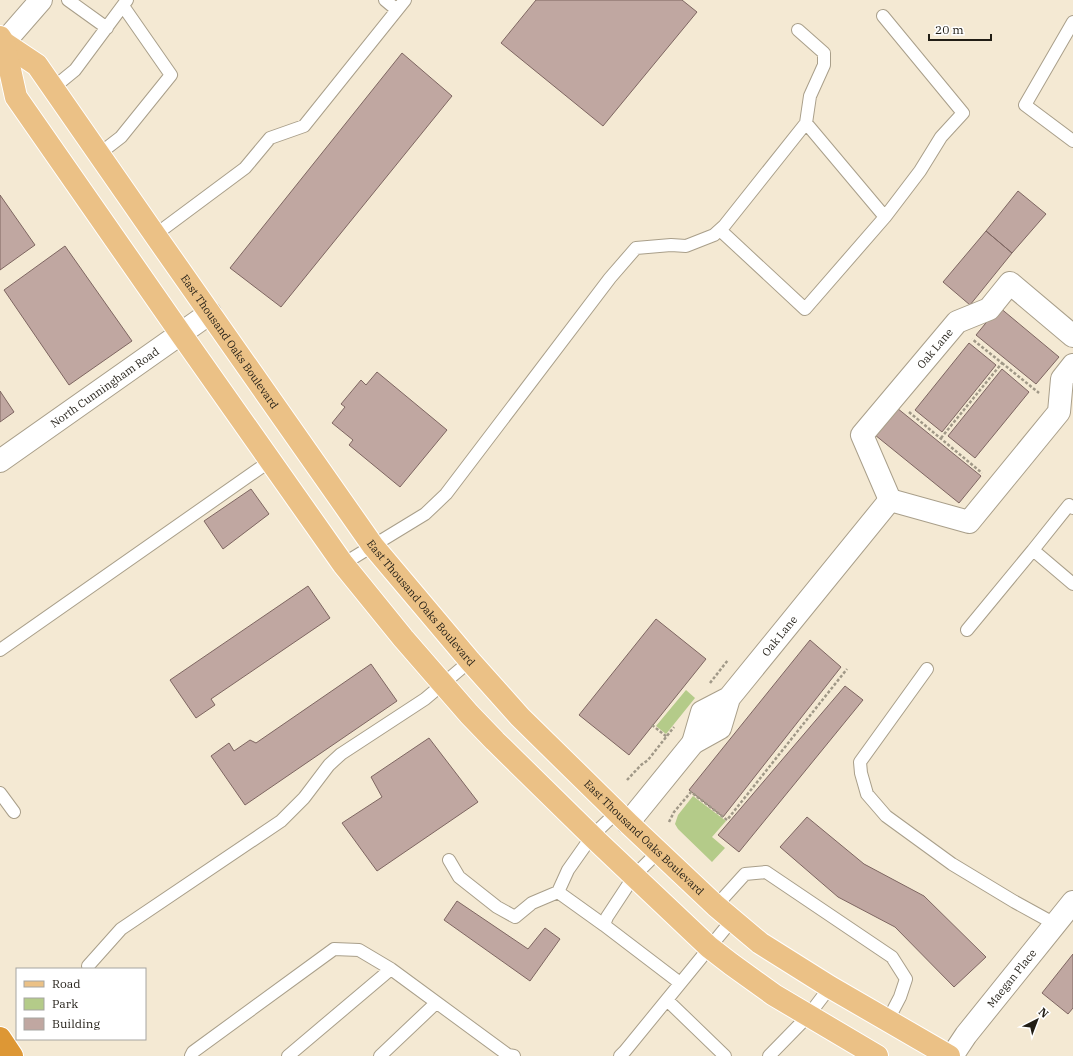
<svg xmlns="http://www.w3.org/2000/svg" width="1073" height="1056" viewBox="0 0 1073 1056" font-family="'IBM Plex Serif',serif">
<rect width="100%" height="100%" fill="#f4e9d3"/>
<path fill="#b4cb89" d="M686,690L695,698L666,734L656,726Z
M693,796L726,821L712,837L725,848L712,862L678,829L675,824L678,815Z"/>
<path fill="#c0a7a1" stroke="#7e6661" d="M536,0H682L697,12L603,126L501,43Z
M402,53L452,96L281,307L230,268Z
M1018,191L1046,214L1012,253L986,231Z
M0,195L35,245L0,270Z
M986,231L1012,253L970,305L943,282Z
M65,246L132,341L69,385L4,290Z
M999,307L1059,357L1036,384L976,335Z
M969,343L996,365L942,432L915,410Z
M1002,369L1029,392L975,458L948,436Z
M377,372L447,430L400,487L349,445L353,440L332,423L345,407L341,404L361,380L366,385Z
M0,391L14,412L0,422Z
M897,408L981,476L959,503L875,435Z
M251,489L269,514L223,549L204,521Z
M308,586L330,618L211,699L215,705L196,718L170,680Z
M656,619L706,659L629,755L579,715Z
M810,640L841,667L723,817L689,790Z
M371,664L397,701L245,805L211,756L229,743L234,751L250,740L256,743Z
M845,686L863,700L739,852L718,835Z
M429,738L478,802L377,871L342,823L382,797L371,777Z
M807,817L864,864L924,896L986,957L954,987L895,927L838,897L780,847Z
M457,901L528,949L545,928L560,939L530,981L444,920Z
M1073,954V1008L1068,1014L1042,993Z"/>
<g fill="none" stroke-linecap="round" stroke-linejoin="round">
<g stroke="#a99f8a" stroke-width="14">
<path id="lane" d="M68,0L107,28
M385,0L397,10
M1073,22L1025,105L1073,141
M53,88L75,70L127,0
M806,123L885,217
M99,154L121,137L171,75L123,6
M720,230L805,309L885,217L920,171L941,137L963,113L883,16
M155,235L245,168L270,138L304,126L405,0
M1073,508L1069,505L1033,550L1073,584
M343,564L425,514L446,494L610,278L636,248L671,245L686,246L714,235L724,226L806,123L810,96L824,65V53L798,30
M967,630L1033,550
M0,650L270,461
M927,669L860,762L861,773L867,794L886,816L952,864L1015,902L1055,924
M0,793L14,812
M617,812L592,836L568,870L558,892L604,925L680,983
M449,860L459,877L497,907L515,917L532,903L558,892
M716,906L745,874L766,872L892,957L906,979L900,997L888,1020
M604,925L607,917L634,876L659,851
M88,966L121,929L281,821L304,798L329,765L341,754L425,699L470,661
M667,1000L725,1056
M191,1056L193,1052L334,949L359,950L391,969L508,1055L514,1056
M288,1056L391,969
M380,1056L436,1003
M620,1056L625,1051L732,920
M769,1056L808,1016L830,987"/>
</g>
<g stroke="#a99f8a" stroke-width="24">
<g id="street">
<path id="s1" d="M0,461L210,313"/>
<path id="s2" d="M890,500L862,435L957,322L989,309L1010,283L1073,336"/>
<path d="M890,500L969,522L1059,412L1062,379L1073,365"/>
<path id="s3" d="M729,698L702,712L693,743L720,728L729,698L890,500"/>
<path d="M628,823L693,743"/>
<path id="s4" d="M952,1056L966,1035L1073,902"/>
</g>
</g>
<g stroke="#a99f8a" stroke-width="24">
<path id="secondary" d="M0,47L41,0"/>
</g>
<g stroke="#fff" stroke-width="24">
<g id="primary">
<path id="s5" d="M0,37L4,43L37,65L155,235L373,546L470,661L520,717L628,823L716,906L760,943L830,987L949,1056"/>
<path d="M4,43L16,97L181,334L343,564L403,638L469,714L495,741L598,842L709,947L731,964L774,995L877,1056"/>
</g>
</g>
<g stroke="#fff" stroke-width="24">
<path id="highway" d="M0,1038L12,1056"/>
</g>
<path stroke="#a09887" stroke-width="2.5" stroke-dasharray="3 2" stroke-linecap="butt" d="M1002,363L1039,393
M909,412L982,473
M941,438L1002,363L972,339
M710,683L728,660
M652,725L667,737
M627,780L641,765L648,760L674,727
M669,822L674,812L691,792L727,820L847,669"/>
<use href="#lane" stroke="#fff" stroke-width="12"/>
<use href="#street" stroke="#fff" stroke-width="22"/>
<use href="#secondary" stroke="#fff" stroke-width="22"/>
<use href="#primary" stroke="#ebc186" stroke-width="22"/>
<use href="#highway" stroke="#dd9735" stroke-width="22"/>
</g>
<g text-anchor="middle" stroke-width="3" stroke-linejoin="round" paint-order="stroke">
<g font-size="11" fill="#211d15" stroke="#fff">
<text dy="4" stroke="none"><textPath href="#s5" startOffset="384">East Thousand Oaks Boulevard</textPath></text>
<text dy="4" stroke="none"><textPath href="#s2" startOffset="184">Oak Lane</textPath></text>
<text dy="4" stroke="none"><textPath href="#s1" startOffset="128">North Cunningham Road</textPath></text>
<text dy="4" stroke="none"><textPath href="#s5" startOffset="708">East Thousand Oaks Boulevard</textPath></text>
<text dy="4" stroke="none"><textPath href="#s3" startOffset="205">Oak Lane</textPath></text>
<text dy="4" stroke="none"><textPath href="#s5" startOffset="1032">East Thousand Oaks Boulevard</textPath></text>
<text dy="4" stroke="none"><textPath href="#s4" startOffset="98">Maegan Place</textPath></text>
</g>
</g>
<rect x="16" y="968" width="130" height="72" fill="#ffffff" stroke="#a6a5a1"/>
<rect x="24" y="981" width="20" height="6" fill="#ebc186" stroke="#a6a5a1"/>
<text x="52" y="988" font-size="12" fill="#211d15">Road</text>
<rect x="24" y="998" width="20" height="12" fill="#b4cb89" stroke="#a6a5a1"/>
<text x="52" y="1008" font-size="12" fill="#211d15">Park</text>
<rect x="24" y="1018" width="20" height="12" fill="#c0a7a1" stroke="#a6a5a1"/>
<text x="52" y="1028" font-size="12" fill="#211d15">Building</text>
<g transform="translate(1037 1020) rotate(42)" stroke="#ffffff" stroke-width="3" paint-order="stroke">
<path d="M0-3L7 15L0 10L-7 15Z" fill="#211d15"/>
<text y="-6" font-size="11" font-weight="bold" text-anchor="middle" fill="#211d15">N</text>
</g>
<path d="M929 34v6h62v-6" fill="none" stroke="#211d15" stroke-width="2"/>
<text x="935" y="34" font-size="12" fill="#211d15" stroke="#ffffff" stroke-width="3" paint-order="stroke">20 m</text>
</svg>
